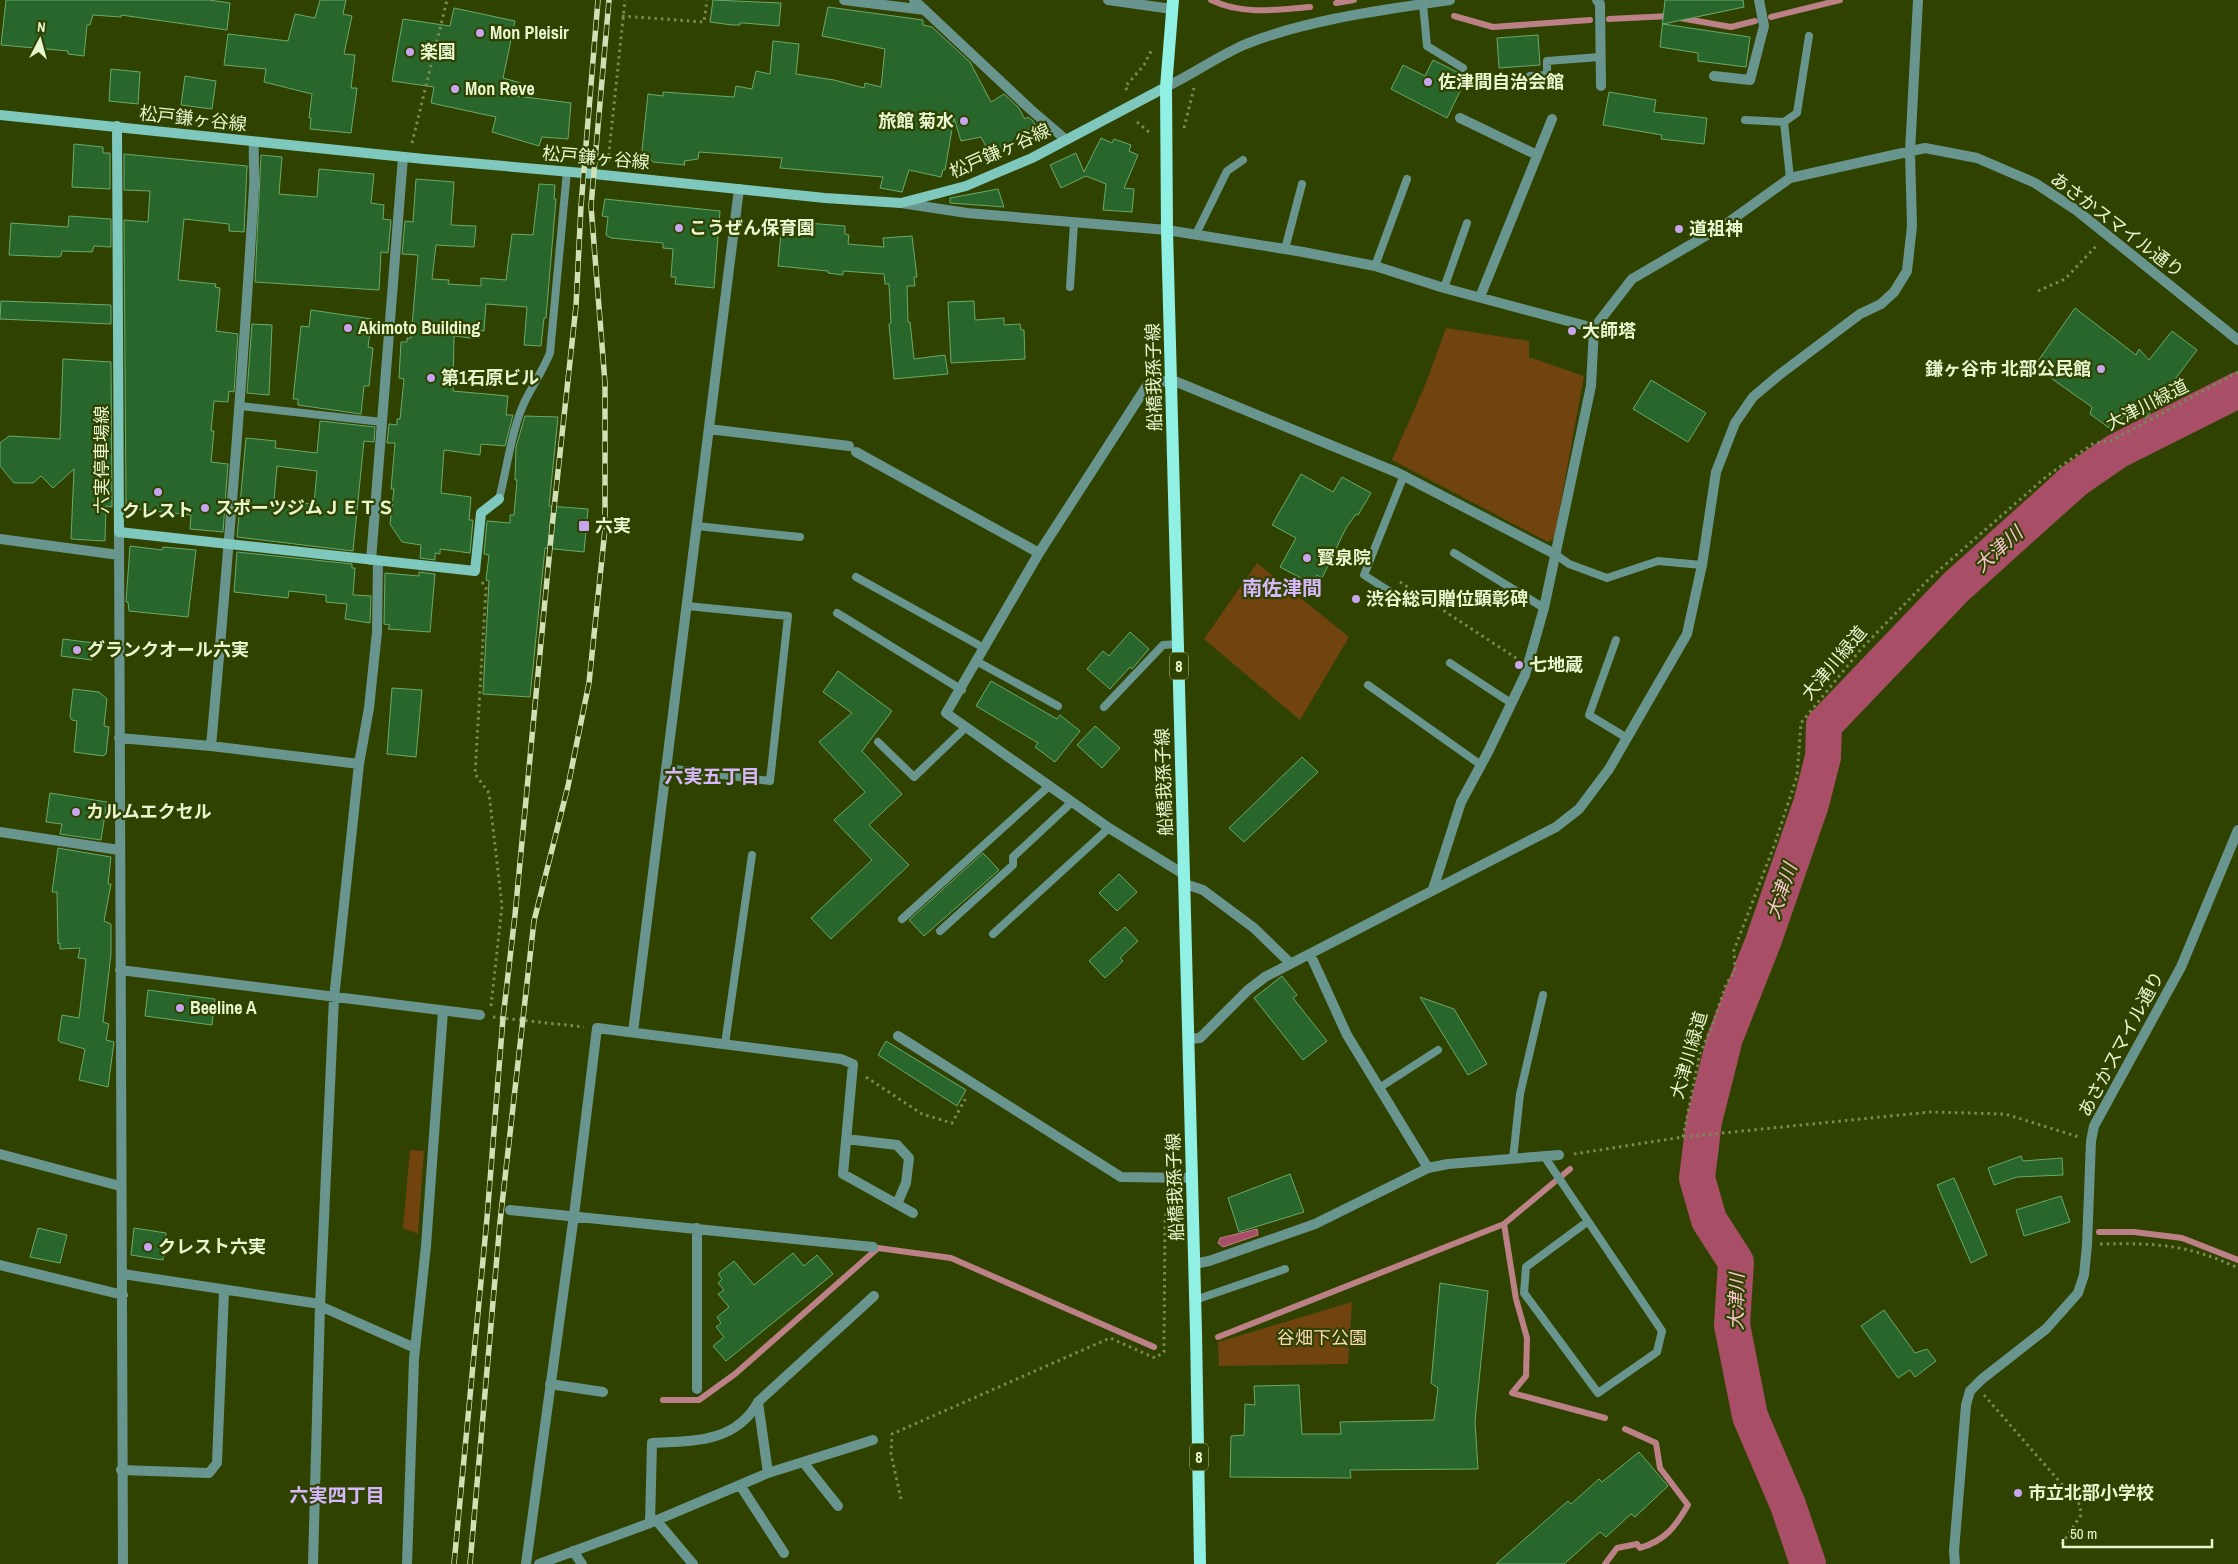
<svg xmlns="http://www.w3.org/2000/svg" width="2238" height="1564" viewBox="0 0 2238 1564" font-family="'Archivo Narrow','Noto Sans JP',sans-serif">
<rect width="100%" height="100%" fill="#304200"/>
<path fill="#70430f" d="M1446,328L1529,341V357L1584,376L1554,539L1548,542L1392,460L1426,383Z
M1257,563L1349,637L1300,720L1204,639Z
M410,1150L424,1151L418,1234L403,1228Z
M1352,1302L1348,1364L1219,1366L1218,1342Z"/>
<path fill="#a84e67" stroke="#bb8186" d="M1257,1229L1258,1235L1223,1247L1218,1243L1220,1238Z"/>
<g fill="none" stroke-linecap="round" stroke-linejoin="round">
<path stroke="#bb8186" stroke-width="6" d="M1211,0C1242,15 1277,10 1310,7
M1336,3L1354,0
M1454,16L1493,27L1590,20
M1771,17L1840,0
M1680,18L1731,27L1755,21
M1609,19L1670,16
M1504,1224L1516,1299L1527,1338L1526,1376L1512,1393L1605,1418
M2099,1232H2134L2182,1238L2238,1260
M1218,1337L1504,1224L1570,1169
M663,1400H699L735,1374L878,1248L951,1258L1154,1347
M1605,1564L1617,1548L1637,1544L1640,1548C1666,1540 1675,1527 1688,1505L1660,1468L1656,1443L1625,1429"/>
<path stroke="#a84e67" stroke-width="36" d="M1808,1564L1788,1505L1750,1416L1732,1325L1736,1262L1709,1220L1697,1178L1704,1121L1725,1038L1763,942L1811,804L1823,757L1824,725L1956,587L2075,480L2117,451L2238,390"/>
</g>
<path fill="#28662c" stroke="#6ba96c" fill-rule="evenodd" d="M6,0H209L230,3L227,30L121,15V17L93,15L90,25H87L84,56L68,54V51L1,45Z
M320,0H346L343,14L352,16L344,54L355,55L351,88H357L351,133L310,129L311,118H309L312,94L264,82L266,69L224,65L228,34L288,41L295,14L315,18Z
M713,0L781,3L779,26L744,23H740V25H732L710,22Z
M1665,0H1743L1744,7L1663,24L1750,37L1746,67L1698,61V53L1660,47Z
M828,7L923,20V25L932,27L970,62L991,102L1004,94L1018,107L1025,119L1028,117L1033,121L1039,131L992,158L981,137L961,141L954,118L945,170H943L941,177L909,170L902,192L880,188L883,177L780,168L782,158L699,152L698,159L684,161L685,165L674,164L653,162L642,150L648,94L663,96V92L734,97L736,86L752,89L756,71L770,74L773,41L799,44L796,74L834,80L864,88L865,83L881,87L885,49L822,36Z
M454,8L515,21L503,78L521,83L517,96L571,103L568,139L542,137L539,146L492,132L496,117L431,103L434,87L392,81L403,19L450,26Z
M1538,35L1540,65L1499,68L1497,38Z
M1433,60L1467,77L1447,118L1391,89L1403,65L1425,76Z
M111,69L140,72L138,104L109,101Z
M185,76L216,81L212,109L181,105Z
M1609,92L1656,100L1654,112L1707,118L1704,144L1661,139L1662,135L1603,125Z
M1101,138L1112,143L1114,139L1131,145L1129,151L1138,155L1124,188L1134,189L1132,212L1103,210L1106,184L1086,176L1061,188L1050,165L1076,153L1084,172Z
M74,144L103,147V153H110V189L72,187Z
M124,154L247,166L244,232L229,231V224L184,219L178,280L216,284L215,287L220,288L216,331L238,334L234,392L229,391L228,402L214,401L211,431H214L211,462L228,464L223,532L190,529L191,515L126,508L124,220L148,222L150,191L124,190Z
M261,155L282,157L279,194L317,197L319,169L374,174L371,203L384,205L383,219L391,220L388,253L381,252L379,290L255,282Z
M416,179L454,182L451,225L476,226L474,247L436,245L432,279L449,280L448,284L481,286V278L506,280L512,234L533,235L539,184L555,185L554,199H556L546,318H544L541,346L524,345L527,307L486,304L484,331L472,330L471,338L454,336L453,391L508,396L506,415H513L505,446L481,444L480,455L444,450L441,493L471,497L469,520H473L470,553L440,549V554L435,553V560L420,558L421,545L402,542L390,524L394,489H391L395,443H387L389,424L397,425V419H400L404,379L399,378L401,342H407V338H411L418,255L402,254L405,221L413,222Z
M998,189L1004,207L950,203V198Z
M605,199L720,211L714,288L675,284L676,277H671L673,249L663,248V243L611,238L606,235L608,217L602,216Z
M69,216L111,219V247L94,246L92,252L62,251L61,256L58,257L9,255L11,223L68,227Z
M782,221L845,226V234L849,235L848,244L884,247L883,238L912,236L917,277H914L915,286H907L908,322H910L914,359L945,355L948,374L894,379L889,324L891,323L889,284H885L884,274L843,271V275L828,273V271L778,266Z
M1,301L111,305V324L0,319Z
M974,301L975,320L1004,318V325L1020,324L1021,330H1024L1025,359L951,363L948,302Z
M2075,308L2136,355L2139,349L2149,360L2172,331L2197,350L2146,418L2130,409L2112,430L2090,414L2092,407L2038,369L2042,364L2038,361Z
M311,310L372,319L368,347L373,348L369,386H364L361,414L298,405V399H293L301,326L309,327Z
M252,324L272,325L269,395L247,393Z
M63,359L111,362L112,507L106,506L105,541L71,539L74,469L53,488L41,476L33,483H14L0,466V443L9,436L60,439Z
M1651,380L1706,413L1688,442L1633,409Z
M525,416L558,417L549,506L588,509L584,552L545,548L530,697L483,694L489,581L486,580L489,555L484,554L487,521L510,523V515H514L517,480H515L516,447Z
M320,421L375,427L374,442L364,441L353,551L237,537L246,438L276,441L275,448L317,453ZM277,466L317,471L314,504L274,501Z
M1301,474L1333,492L1342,477L1371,493L1358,515L1356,514L1346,528L1322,578L1317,575L1312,584L1280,567L1296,538L1272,525Z
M130,546L162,550L163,547L196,550L188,617L129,611L128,602H126Z
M237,552L352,564V568H355L353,595L371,596L370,623L345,619L347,604L326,602V595L289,591L288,598L234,592Z
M419,572L435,574L430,632L388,629L390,625L384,624L385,573L419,576Z
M1130,632L1149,649L1132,669L1130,667L1110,689L1087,669L1103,651L1109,656Z
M63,639L94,643L92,660L61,656Z
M838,671L892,711L862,751L902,794L869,825L909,865L831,939L811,918L872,860L834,820L865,792L819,742L852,713L823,692Z
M991,681L1057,719L1060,715L1080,731L1055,762L1035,747L1038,743L976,706Z
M392,688L422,690L416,757L387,754Z
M73,689L99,692L107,699L104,726L109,727L106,754L103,756L74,752L77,721L72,720L70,717Z
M1095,726L1120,748L1102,768L1077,745Z
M1302,757L1318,772L1244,842L1229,828Z
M50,793L107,802L101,840L60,834L62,824L46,822Z
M58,848L111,857L108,884H111L104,921L111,924V954L103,1022L109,1024L106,1040L114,1042L108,1087L79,1080L85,1049L60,1042L58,1040L62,1015L79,1018L86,959L78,958L80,948L60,949V943L58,944L57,892H52Z
M983,853L999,870L924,936L909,920Z
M1119,874L1137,892L1117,911L1099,893Z
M1125,927L1138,941L1120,958L1123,961L1105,978L1089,961Z
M1282,976L1297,995L1293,998L1327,1041L1303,1060L1254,998Z
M148,990L215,999L212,1025L145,1016Z
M1420,997L1454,1009L1487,1064L1468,1075Z
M886,1041L966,1090L957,1106L878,1055Z
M2021,1156L2023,1161L2062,1158L2063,1175L2017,1177L1994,1185L1988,1168Z
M1290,1174L1304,1212L1239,1232L1228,1198Z
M1954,1178L1987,1255L1971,1263L1937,1185Z
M2061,1196L2070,1222L2024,1236L2016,1210Z
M38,1228L67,1235L60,1263L30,1257Z
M134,1228L166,1233L163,1260L131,1255Z
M793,1253L804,1266L817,1255L833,1274L726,1361L713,1346L724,1337L716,1327L721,1323L717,1317L729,1307L718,1294L724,1290L718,1283L722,1279L718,1274L734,1261L754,1285Z
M1440,1283L1488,1291L1475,1421L1478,1469L1350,1470L1351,1478L1230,1477L1231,1436L1244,1435L1245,1404L1255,1405L1254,1386L1299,1385L1302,1434H1341L1340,1422L1434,1420L1438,1388L1431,1383Z
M1884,1310L1915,1353L1927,1349L1936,1361L1915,1377L1910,1370L1898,1378L1861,1326Z
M1639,1452L1668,1486L1635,1517L1631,1514L1606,1537L1600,1532L1564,1564H1496L1568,1501L1571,1504L1599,1479L1602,1482Z"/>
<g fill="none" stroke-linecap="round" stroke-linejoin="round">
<path stroke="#798a52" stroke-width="3" stroke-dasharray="2.5 4" stroke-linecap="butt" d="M622,16L704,22L707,0
M1127,90L1125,87L1144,65L1152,49
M1137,122L1150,133
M1184,128L1194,88
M412,143L447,0
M608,162L625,0
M2038,291L2065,279L2098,244
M482,582L486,588L475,774L489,793L502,906L491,1006
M1400,582L1516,658
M493,1017L584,1027
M866,1077L922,1114L952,1123L967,1096
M1683,1137L1700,1053L1712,1027L1726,984L1735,972L1734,950L1774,846L1797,776L1801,723L1862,648L1930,578L2047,476L2094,443L2111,441L2238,372
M1574,1154L1683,1137L1930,1112L2005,1114L2079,1137
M2100,1244C2156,1243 2187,1244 2238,1268
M1984,1395L2080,1505L2081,1515L2060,1547
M901,1499L891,1454L892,1434L1110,1338L1155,1358L1164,1352L1165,1219L1170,1192"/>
<path stroke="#69958f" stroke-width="8" d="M1423,4L1427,46L1463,68
M1530,76L1547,75V61L1600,57
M1745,120L1784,122
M1790,178L1784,122L1797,113L1809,36
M1196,234L1227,171L1243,160
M1285,249L1302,184
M1375,266L1407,179
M1070,287L1074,223
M1444,288L1467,223
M240,406L382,422
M499,499C507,469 512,427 525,401C533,385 543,370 550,353L567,171
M697,526L800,537
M1454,553L1544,608
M1555,554L1569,564L1607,578L1658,561L1702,565
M856,577L984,648
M1389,591L1364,575L1404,475
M837,613L962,690
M1616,640L1589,715L1627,738
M978,662L1058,706
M1450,663L1511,703
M1368,685L1481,765
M1104,707L1163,645L1178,644
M878,742L914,777L965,728
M666,768L770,781L788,616L687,606
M902,919L1049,786
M940,931L1013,865V857L1072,802
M993,934L1109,828
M725,1044L752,855
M1379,1088L1438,1050
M1544,1156L1662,1331L1657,1352L1598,1393L1524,1293L1526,1267L1587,1222
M1513,1159L1520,1094L1543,995
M1195,1300L1285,1269"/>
<path stroke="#69958f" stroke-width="10" d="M844,0L925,10
M914,0L1030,109L1065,139
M1108,0L1172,9
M1597,0L1600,4L1601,86
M1714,76L1750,80L1764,26L1759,0
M1460,118L1537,155
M901,203L967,213L1167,230L1303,252L1375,266L1444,288L1594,328L1632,279L1726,224L1790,178L1925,148L1977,158L2035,183L2076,210L2238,340
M1480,297L1552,119
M709,429L849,446
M856,452L1039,553
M119,532L123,1564
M0,539L119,555
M119,738L211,746L359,764
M211,746C228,560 243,374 254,187C255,172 253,157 254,142
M0,832L119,850
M1185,875L1109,828L946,713L1039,553L1148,384L1172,380L1396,472L1555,554
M1185,884L1203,890L1254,928L1290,963
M1433,889L1461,802L1488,752L1525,675L1544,608L1591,386L1594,328
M1310,954L1347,1035L1428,1168
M120,970L480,1015
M633,1032L739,189
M898,1036L1121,1177L1192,1178
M1189,1039L1200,1038L1248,990L1265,977L1556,827L1579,809L1609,769L1687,634L1702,565L1716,472L1735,423L1753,397L1779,375L1860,314L1881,304L1894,292L1907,271L1912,226L1910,152L1918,0
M846,1139L897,1145L909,1158L906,1183L897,1204
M0,1154L120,1186
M510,1210L873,1247
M1194,1264L1209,1261L1315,1224L1428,1168L1448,1164L1559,1155
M0,1265L123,1295
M123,1274L320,1304
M320,1306L415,1348
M550,1384L603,1392
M697,1389V1228
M758,1402L768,1473
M803,1462L838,1506
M121,1470L209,1473L217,1463L224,1291
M740,1485L784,1553
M656,1520L693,1564
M650,1523L652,1443C692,1441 736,1443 758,1402L874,1296
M573,1551L582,1564
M313,1564L320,1306L334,998L359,764L369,708L377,632L378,561
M407,1564L414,1359L426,1246L443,1011
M526,1564L574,1215L597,1028L841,1059L853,1064L843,1174L913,1213
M539,1564L650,1523L768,1473L873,1440"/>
<path stroke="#69958f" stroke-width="10" d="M1166,87C1193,74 1218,56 1246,44C1309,19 1383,10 1450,0
M371,560L403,157
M1955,1564L1954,1551L1966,1405L1970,1391L1982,1379L2046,1329L2078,1293L2084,1275L2087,1245L2091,1141L2094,1126L2181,967L2238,830"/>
<path stroke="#7fc8be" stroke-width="10" d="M0,115L424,159L594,174L825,198L901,203L966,186L994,174L1032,158L1166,87
M117,126L119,532L475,571L481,513L499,499"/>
<path stroke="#90f0e3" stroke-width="12" d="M1173,0L1166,87L1167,230L1196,1332L1200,1564"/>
<g stroke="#d1e0b5" stroke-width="5.5">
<path id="rail" d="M454,1564L487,1218L503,1018L515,915L552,527L576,306L581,206L598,0
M470,1564L500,1222L534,921L568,786L589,683L605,529V383L591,206L609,0"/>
</g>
<use href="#rail" stroke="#304200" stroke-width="4" stroke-dasharray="11" stroke-linecap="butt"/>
</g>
<g fill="#c7a6ef" stroke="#304200" stroke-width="2">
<circle cx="480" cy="33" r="5"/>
<circle cx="410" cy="52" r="5"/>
<circle cx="1428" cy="82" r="5"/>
<circle cx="455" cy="89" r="5"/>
<circle cx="964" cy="121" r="5"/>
<circle cx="679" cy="228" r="5"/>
<circle cx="1679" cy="229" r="5"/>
<circle cx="348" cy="328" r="5"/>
<circle cx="1572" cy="331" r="5"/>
<circle cx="2101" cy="369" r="5"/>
<circle cx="431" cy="378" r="5"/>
<circle cx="158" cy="492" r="5"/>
<circle cx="205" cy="508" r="5"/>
<rect x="578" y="520" width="12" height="12" rx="2.5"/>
<circle cx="1307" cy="558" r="5"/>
<circle cx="1356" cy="599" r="5"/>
<circle cx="77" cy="650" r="5"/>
<circle cx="1519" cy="665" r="5"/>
<circle cx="76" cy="812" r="5"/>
<circle cx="180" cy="1008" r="5"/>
<circle cx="148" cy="1247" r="5"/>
<circle cx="2018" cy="1493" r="5"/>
</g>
<g text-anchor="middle" stroke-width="4.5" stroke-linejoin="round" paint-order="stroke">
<g fill="#304200" stroke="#b1c191" stroke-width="1">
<rect x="1170" y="652.5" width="18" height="27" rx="4"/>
<rect x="1190" y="1443.5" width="18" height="27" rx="4"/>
</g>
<g font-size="16" font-weight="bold" fill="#e8f7cf">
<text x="1179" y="672">8</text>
<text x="1199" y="1463">8</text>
</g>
<g font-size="18" font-weight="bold" fill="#e8f7cf" stroke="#304200" text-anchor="start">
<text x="490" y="39">Mon Pleisir</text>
<text x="420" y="58">楽園</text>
<text x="1438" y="88">佐津間自治会館</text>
<text x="465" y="95">Mon Reve</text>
<text x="954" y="127" text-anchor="end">旅館 菊水</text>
<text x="689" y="234">こうぜん保育園</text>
<text x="1689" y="235">道祖神</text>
<text x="358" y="334">Akimoto Building</text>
<text x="1582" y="337">大師塔</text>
<text x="2091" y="375" text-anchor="end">鎌ヶ谷市 北部公民館</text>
<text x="441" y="384">第1石原ビル</text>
<text x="215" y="514">スポーツジムＪＥＴＳ</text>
<text x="158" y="517" text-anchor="middle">クレスト</text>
<text x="595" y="532">六実</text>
<text x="1317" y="564">寳泉院</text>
<text x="1366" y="605">渋谷総司贈位顕彰碑</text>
<text x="87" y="656">グランクオール六実</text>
<text x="1529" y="671">七地蔵</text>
<text x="86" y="818">カルムエクセル</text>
<text x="190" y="1014">Beeline A</text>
<text x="158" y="1253">クレスト六実</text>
<text x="2028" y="1499">市立北部小学校</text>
</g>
<g font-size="18" fill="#e8f7cf" stroke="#304200">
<text transform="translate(193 119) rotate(6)" y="6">松戸鎌ヶ谷線</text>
<text transform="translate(1000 151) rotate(-24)" y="6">松戸鎌ヶ谷線</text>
<text transform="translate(596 158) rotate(5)" y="6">松戸鎌ヶ谷線</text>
<text transform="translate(2117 225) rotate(37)" y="6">あさかスマイル通り</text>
<text transform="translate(1154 377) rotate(-91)" y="6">船橋我孫子線</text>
<text transform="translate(2147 405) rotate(-27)" y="6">大津川緑道</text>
<text transform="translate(102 460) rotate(-90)" y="6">六実停車場線</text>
<text transform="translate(1834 663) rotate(-50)" y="6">大津川緑道</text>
<text transform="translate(1164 782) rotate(-92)" y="6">船橋我孫子線</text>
<text transform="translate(2121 1044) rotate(-62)" y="6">あさかスマイル通り</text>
<text transform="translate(1689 1055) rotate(-74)" y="6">大津川緑道</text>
<text transform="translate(1175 1187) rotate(-92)" y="6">船橋我孫子線</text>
</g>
<g font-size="18" fill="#fed9b7" stroke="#304200">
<text x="1322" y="1344">谷畑下公園</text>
</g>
<g font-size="19" font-style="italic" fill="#f9c5d0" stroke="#304200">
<text transform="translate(1998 549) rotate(-42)" y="7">大津川</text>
<text transform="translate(1781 891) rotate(-71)" y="7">大津川</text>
<text transform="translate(1736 1302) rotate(-89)" y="7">大津川</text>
</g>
<g font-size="19" font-weight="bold" fill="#d6b7fc" stroke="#304200">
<text x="712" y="783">六実五丁目</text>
<text x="337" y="1502">六実四丁目</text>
</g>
<g font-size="20" font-weight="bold" fill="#d6b7fc" stroke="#304200">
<text x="1282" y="595">南佐津間</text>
</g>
</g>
<g transform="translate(40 40) rotate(6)" stroke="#304200" stroke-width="4" paint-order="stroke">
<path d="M0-4L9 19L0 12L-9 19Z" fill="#e8f7cf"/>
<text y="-8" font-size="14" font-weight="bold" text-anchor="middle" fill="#e8f7cf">N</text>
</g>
<path d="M2063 1539v8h149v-8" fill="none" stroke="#e8f7cf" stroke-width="2.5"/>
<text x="2070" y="1539" font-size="15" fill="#e8f7cf" stroke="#304200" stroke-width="4" paint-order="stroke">50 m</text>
</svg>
